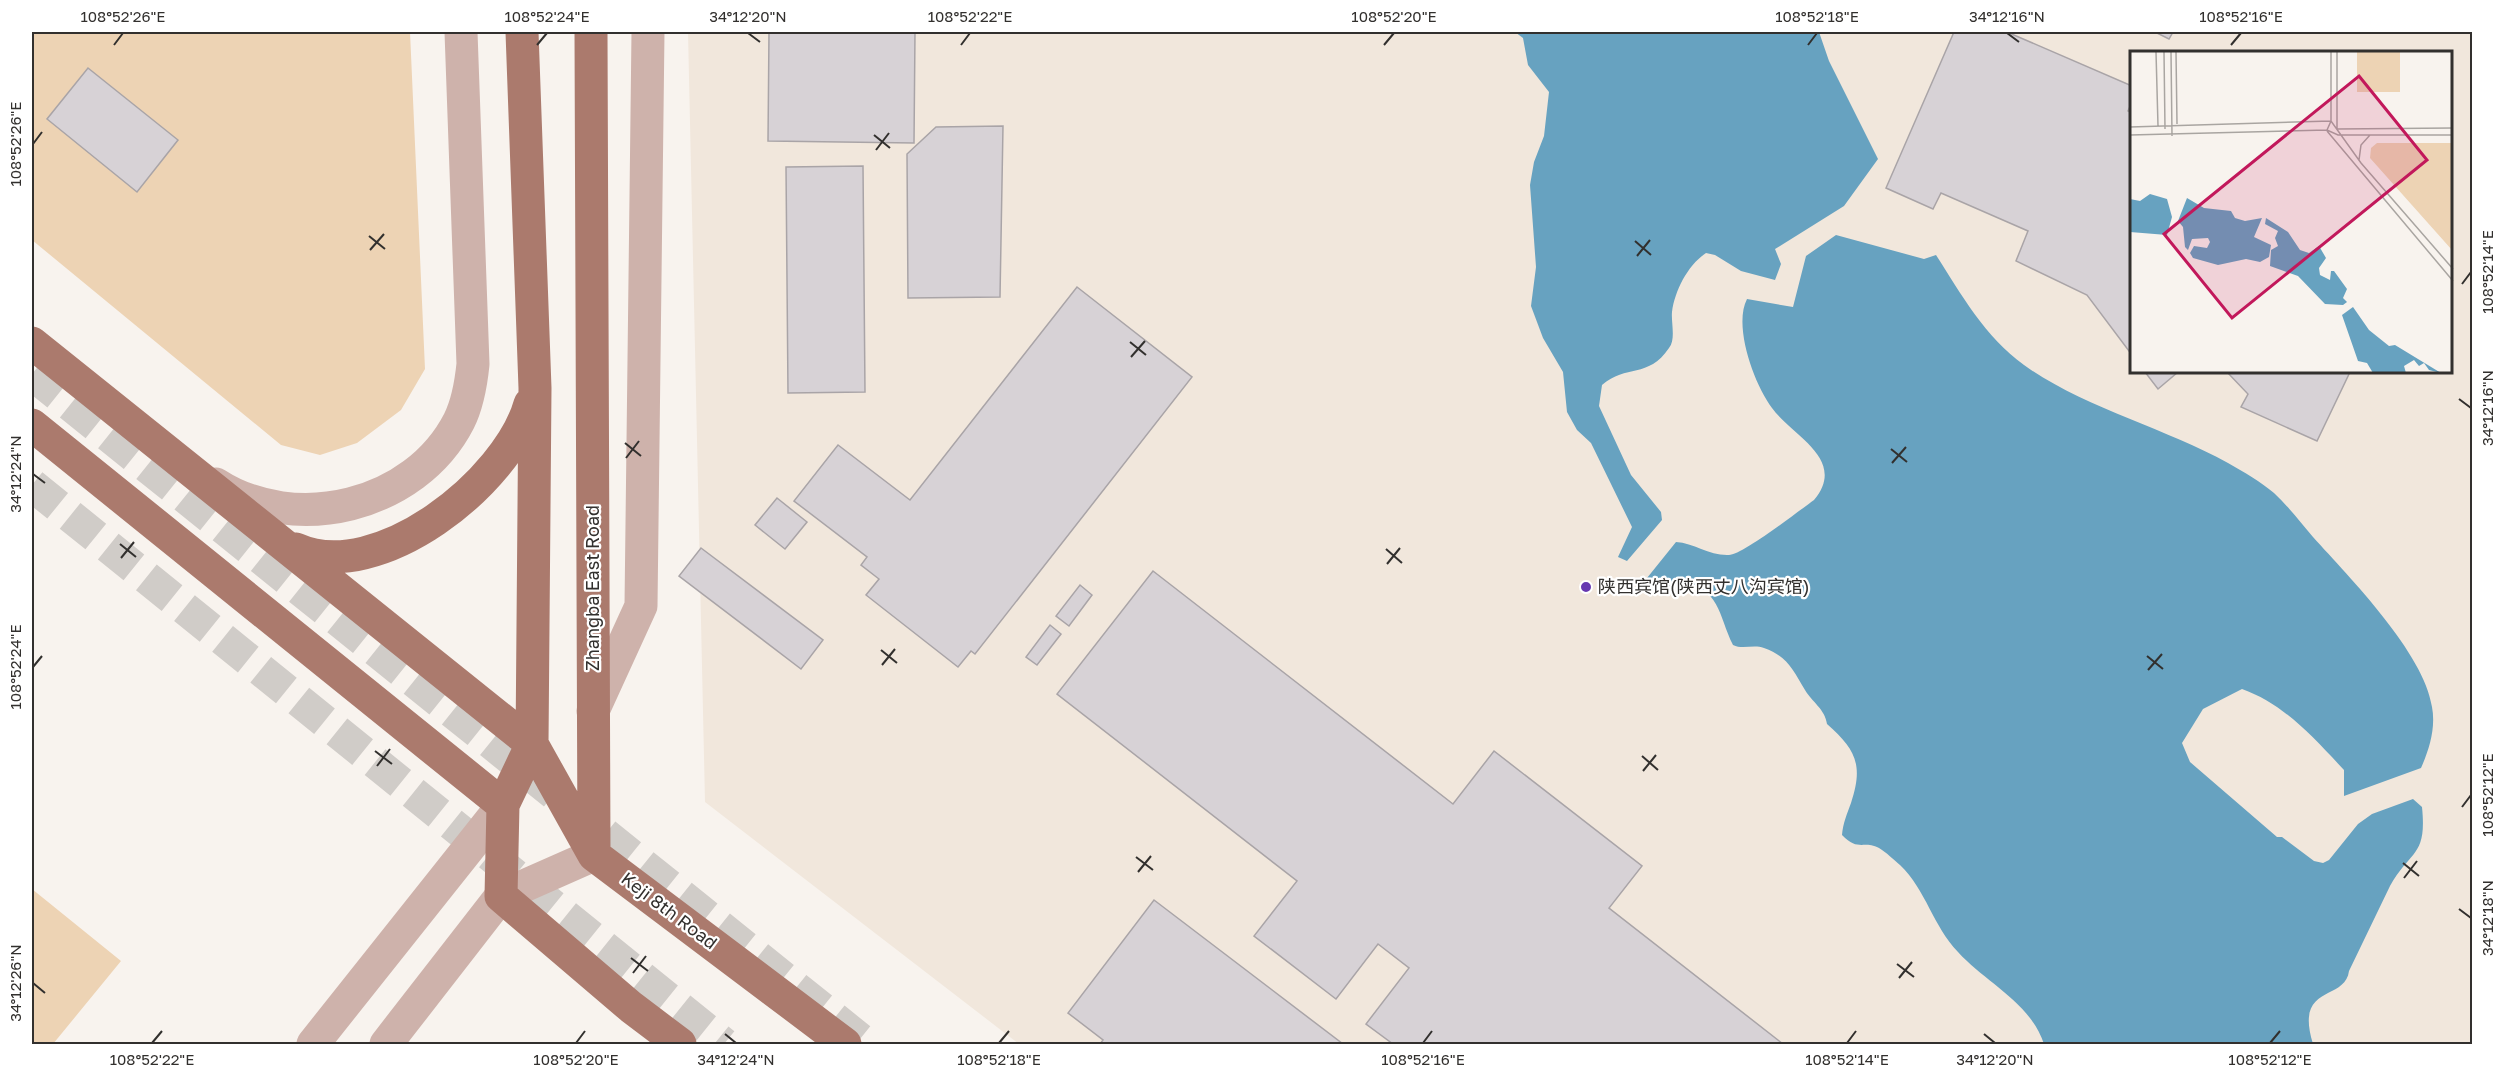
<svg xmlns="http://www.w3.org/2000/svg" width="2504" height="1076" viewBox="0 0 2504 1076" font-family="'Golos Text','Noto Sans SC',sans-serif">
<rect width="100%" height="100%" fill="#f8f3ee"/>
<path fill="#f1e7dc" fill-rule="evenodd" d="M688,32H2472V1044H1019L705,802ZM2132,52H2452V372H2132Z"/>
<path fill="#edd3b4" d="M32,32H410L425,369L401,410L357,443L320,455L281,445L32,240Z
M32,889L121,961L53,1044H32Z"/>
<path fill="#67a2c0" d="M1515,32H1819L1829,61L1878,159L1844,206L1775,249L1781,264L1775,280L1741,271L1715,255L1706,253C1688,265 1675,290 1672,312C1671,323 1676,339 1669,348C1648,379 1626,364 1602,385L1599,406L1631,475L1661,512L1662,520L1627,561L1618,557L1632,527L1591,443L1577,430L1567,412L1563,372L1543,338L1531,306L1536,267L1530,185L1534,162L1544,136L1549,92L1528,65L1523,38Z
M1836,235L1924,259L1936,255C1961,294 1985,337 2024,365C2082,407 2165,428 2228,463C2244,472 2261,482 2274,493C2288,506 2301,523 2313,537C2350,578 2424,653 2432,707C2436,728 2429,750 2421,768L2344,796V770C2313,737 2284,704 2242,689L2203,709L2182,743L2190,762L2277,837H2282L2314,861L2323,863L2329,860L2358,824L2372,814L2413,799L2422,807C2427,857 2411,849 2390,886L2349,971C2345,1002 2294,983 2313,1044H2044C2030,1002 1986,983 1958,952C1933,926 1926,890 1900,865C1894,860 1886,852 1879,848C1863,840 1858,852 1842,835C1843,823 1847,814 1851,803C1864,764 1855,749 1827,724C1825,709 1812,702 1805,690C1793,670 1787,656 1764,648C1753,644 1743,650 1733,645C1718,615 1720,586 1681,585C1669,585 1659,588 1648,584L1647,578L1676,542C1694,543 1710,556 1729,555C1742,555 1800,510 1814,500C1848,459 1792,436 1772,408C1754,384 1733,326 1747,299L1793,307L1806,256Z"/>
<path fill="#d7d2d6" stroke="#a9a4a7" stroke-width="1.5" d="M769,32H915L914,143L768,141Z
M1954,32H2007L2132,86V102L2128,111L2132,113V355L2087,295L2016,261L2028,231L1941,193L1933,209L1886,188Z
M2155,32H2173L2169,39Z
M88,68L178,140L137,192L47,119Z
M1003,126L1000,297L908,298L907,154L936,127Z
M863,166L865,392L788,393L786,167Z
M1077,287L1192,377L975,654L971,651L958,667L866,595L879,579L861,565L867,557L794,501L838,445L910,500Z
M2145,372H2178L2158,389Z
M2227,372H2350L2317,441L2241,407L2248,394Z
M777,498L807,522L785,549L755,525Z
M701,548L823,640L801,669L679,576Z
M1153,571L1453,804L1494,751L1642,866L1609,908L1783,1044H1393L1366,1024L1409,968L1378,944L1336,999L1254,936L1297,881L1057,694Z
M1080,585L1092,595L1069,626L1056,616Z
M1050,625L1061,634L1037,665L1026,657Z
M1154,900L1343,1044H1100L1103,1040L1068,1013Z"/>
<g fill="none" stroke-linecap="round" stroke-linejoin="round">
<path stroke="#d0ccc8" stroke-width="33" stroke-dasharray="33 16" stroke-linecap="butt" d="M32,374L866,1044
M32,485L724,1044"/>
<path stroke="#ceb2ab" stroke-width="33" d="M216,484C295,535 415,507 459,421C468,403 471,384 473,364L461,32
M593,711L641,606L648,32"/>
<path stroke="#ceb2ab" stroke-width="33" d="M313,1044L503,805
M386,1044L501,896L594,855"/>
<path stroke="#ab7a6d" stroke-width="33" d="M522,32L535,388L532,744L503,805L501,896L631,1007L680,1044
M591,32L594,853
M32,343L532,744L594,855L845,1044
M32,425L503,805
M296,549C378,586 508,482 530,404"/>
</g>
<path fill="none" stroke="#32302e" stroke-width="2" d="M748,33L760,42M2007,33L2019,42M114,45L123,33M537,45L547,33M961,45L970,33M1384,45L1394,33M1808,45L1817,33M2231,45L2241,33M874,135L890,148M33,144L42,132M876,150L889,133M369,236L385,249M1635,241L1651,255M370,250L384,234M1637,256L1650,240M2462,284L2471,272M1130,342L1146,355M1131,357L1145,341M2459,399L2471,408M625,443L641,456M1891,449L1907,462M626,458L639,441M1892,463L1906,447M33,474L45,483M120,544L136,557M1386,549L1402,563M121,558L134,542M1387,564L1400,548M881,650L897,663M2147,656L2163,669M882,665L895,649M33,667L42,656M2148,670L2162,654M375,751L392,764M1642,756L1658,770M377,766L390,749M1643,771L1656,755M2462,807L2471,795M1136,857L1153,870M2403,863L2419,876M1138,872L1151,856M2404,878L2417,861M2459,909L2471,918M631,958L648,971M1897,964L1914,977M633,973L646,956M1899,978L1912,962M33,983L45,993M725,1034L736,1043M1984,1034L1995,1043M152,1043L162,1031M576,1043L585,1031M999,1043L1009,1031M1423,1043L1432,1031M1847,1043L1856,1031M2270,1043L2280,1031"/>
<circle fill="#6638b0" stroke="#fff" stroke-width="2" cx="1586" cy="587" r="6"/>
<g text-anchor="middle" stroke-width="4.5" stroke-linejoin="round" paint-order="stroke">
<g font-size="18" fill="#32302e" stroke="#fff" text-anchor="start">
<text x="1598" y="593">陕西宾馆(陕西丈八沟宾馆)</text>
</g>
<g font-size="18" fill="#32302e" stroke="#fff">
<text transform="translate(593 588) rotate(-90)" y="6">Zhangba East Road</text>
<text transform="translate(669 911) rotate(37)" y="6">Keji 8th Road</text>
</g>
</g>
<g transform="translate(2130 51)">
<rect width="322" height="322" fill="#f8f3ee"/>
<path d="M227,1H270V41H227ZM247,92H322V199L240,107L241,97Z" fill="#edd3b4"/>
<path d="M20,143L37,148L42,166L37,184L0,181V148L10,150ZM57,147L74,157L101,160L105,167L115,170L132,167L124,186L141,194L139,206L130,211L116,208L88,214L63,207L60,202L64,195L77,197L80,191L78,187L62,188L58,199L55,196L53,176L48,170ZM136,167L158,181L170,199L179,202L189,195L196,207L189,217L190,224L200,229L201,220H204L217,238L213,247L217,251L213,254L195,253L168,225L140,215L141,199L148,195L145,187L148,180L135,173ZM223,256L239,279L259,295L265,294L311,322L299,319L294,312L289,315L284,309L274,315L276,322H243L237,312L228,310L212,264Z" fill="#67a2c0"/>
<path fill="none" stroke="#a9a5a1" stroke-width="1.5" d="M26,1L28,75M34,1L35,78M41,1L42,85M46,1L47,73M207,1V78M0,76L201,70L231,112L323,218M207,78L323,77M197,79L201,70V1M197,80L323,230M0,84L197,79L208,84H323M229,109L231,94L240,84"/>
<path fill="#c2185b" fill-opacity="0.15" stroke="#c2185b" stroke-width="3" d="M229,25L297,109L102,267L34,183Z"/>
<rect width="322" height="322" fill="none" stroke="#32302e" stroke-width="3"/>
</g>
<rect width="2504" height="1076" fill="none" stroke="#ffffff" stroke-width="66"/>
<rect x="33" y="33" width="2438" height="1010" fill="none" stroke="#32302e" stroke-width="2"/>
<g font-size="15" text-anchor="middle" fill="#32302e">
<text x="123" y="22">108°52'26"E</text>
<text x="547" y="22">108°52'24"E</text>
<text x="748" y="22">34°12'20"N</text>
<text x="970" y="22">108°52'22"E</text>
<text x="1394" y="22">108°52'20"E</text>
<text x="1817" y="22">108°52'18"E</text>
<text x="2007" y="22">34°12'16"N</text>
<text x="2241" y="22">108°52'16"E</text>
<text transform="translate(16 144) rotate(-90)" y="5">108°52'26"E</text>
<text transform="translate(2488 272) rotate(-90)" y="5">108°52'14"E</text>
<text transform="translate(2488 408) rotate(-90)" y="5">34°12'16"N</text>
<text transform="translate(16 474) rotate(-90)" y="5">34°12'24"N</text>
<text transform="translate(16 667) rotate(-90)" y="5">108°52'24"E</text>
<text transform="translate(2488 795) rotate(-90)" y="5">108°52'12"E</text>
<text transform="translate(2488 918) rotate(-90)" y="5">34°12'18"N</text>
<text transform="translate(16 983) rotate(-90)" y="5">34°12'26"N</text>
<text x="152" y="1065">108°52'22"E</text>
<text x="576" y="1065">108°52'20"E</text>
<text x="736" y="1065">34°12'24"N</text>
<text x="999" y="1065">108°52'18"E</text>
<text x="1423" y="1065">108°52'16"E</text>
<text x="1847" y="1065">108°52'14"E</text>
<text x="1995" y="1065">34°12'20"N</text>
<text x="2270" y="1065">108°52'12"E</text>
</g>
</svg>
